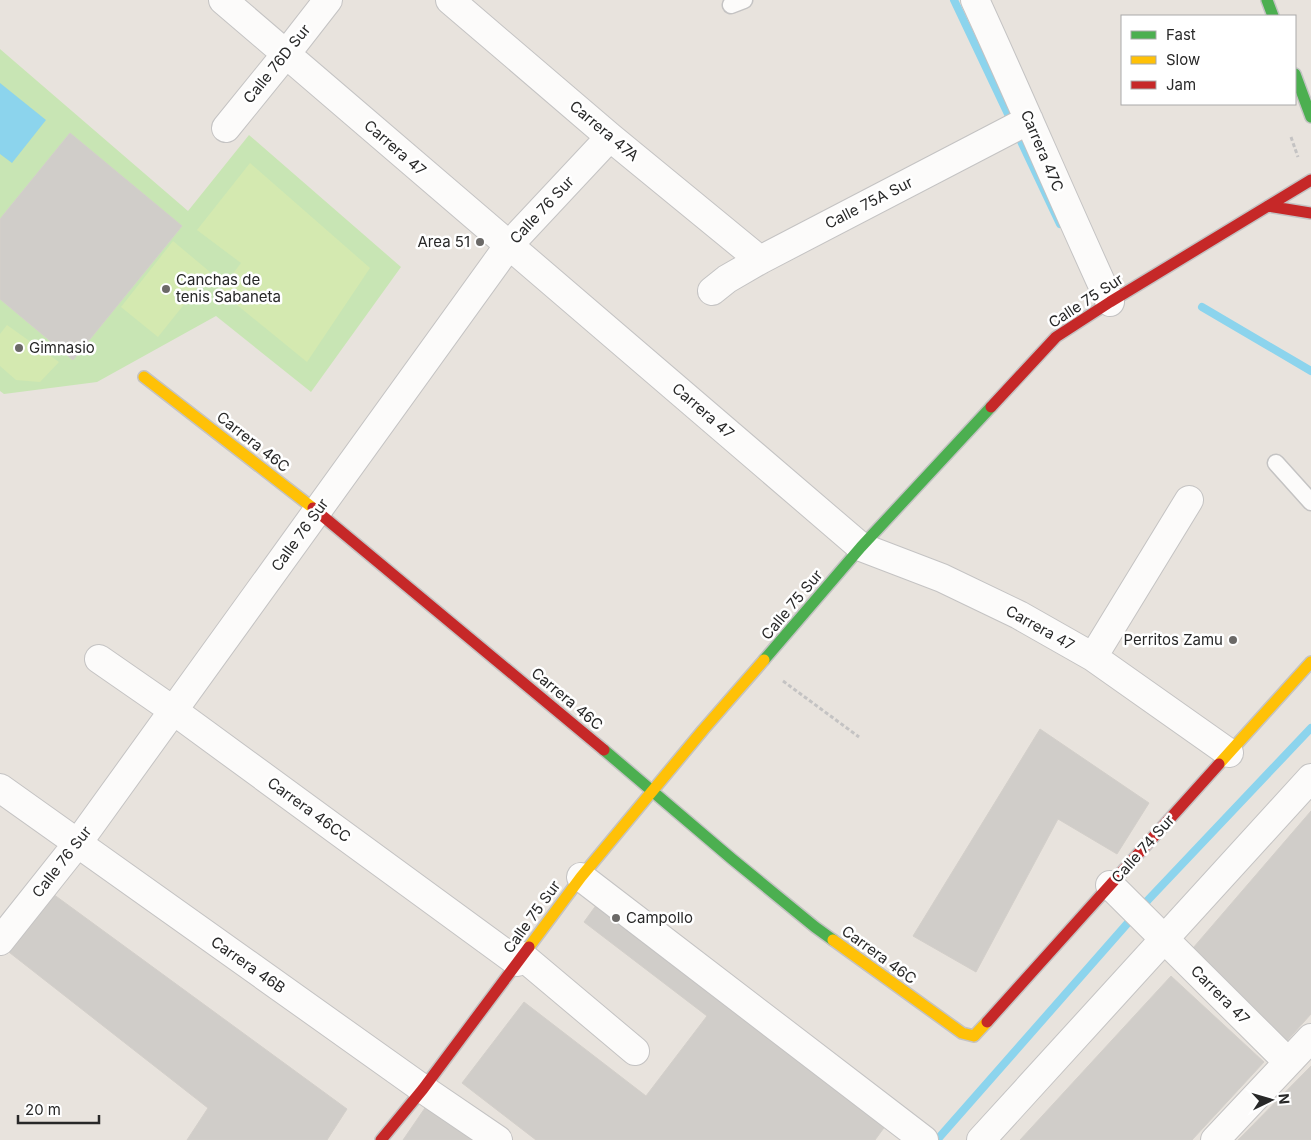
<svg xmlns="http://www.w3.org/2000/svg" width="1311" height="1140" viewBox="0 0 1311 1140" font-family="Inter,sans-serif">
<rect width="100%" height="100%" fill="#e8e3dd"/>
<path fill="#c8e5b4" d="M0,49L188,211L249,135L401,267L311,392L216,316L97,382L4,394L0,391Z"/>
<path fill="#d4e9b0" d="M250,163L370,268L307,362L220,291L241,263L197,230Z
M173,241L210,272L158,337L121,307Z
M7,325L59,362L40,382L16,380L0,366V334Z"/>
<path fill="#8cd4ed" d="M0,83L46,120L12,163L0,154Z"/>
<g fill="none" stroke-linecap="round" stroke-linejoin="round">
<path stroke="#8cd4ed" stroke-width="8" d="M954,0L1060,224
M1202,307L1311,371
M937,1140L1148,900L1311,728"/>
</g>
<path fill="#d0cdc9" stroke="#d3cfca" d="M70,133L182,226L73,360L0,299V219Z
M1040,729L1149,803L1117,854L1058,819L976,972L913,936Z
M1311,811V1014L1286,1042L1187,955Z
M53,894L347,1109L327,1140H187L208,1108L5,949Z
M597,904L886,1125L875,1140H536L462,1083L524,1002L646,1096L707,1016L584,922Z
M1171,976L1264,1062L1192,1140H1020Z
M1311,1066V1140H1238Z
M427,1105L476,1140H403Z"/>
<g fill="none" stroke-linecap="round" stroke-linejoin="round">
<g stroke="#c4c3c3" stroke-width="19">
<path id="lane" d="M731,5L744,0
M1276,463L1311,502"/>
</g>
<g stroke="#c4c3c3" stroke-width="30">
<path id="street" d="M223,0L861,547L942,578L1019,615L1093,657L1229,753
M450,0L610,137L760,260
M975,0C1021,100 1064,202 1110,302
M226,128L286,54L328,0
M712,291L727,279L760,260L1029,120
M1093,657L1189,500
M99,659L174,711L517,962
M0,788L423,1089L498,1140
M581,877L924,1140
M1110,885L1288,1062
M0,941L77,844L509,245L610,137
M522,956L635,1051
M981,1140L1311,778
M1215,1140L1311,1038"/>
</g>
<g stroke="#c4c3c3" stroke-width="14">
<path id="fast" d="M1267,0L1273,16
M1295,74L1311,117
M764,660L861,547L991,407
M604,750L732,859L815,927L833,940"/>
</g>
<g stroke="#c4c3c3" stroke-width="14">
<path id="slow" d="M144,377L313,508
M1219,764L1311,662
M833,940L962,1033L974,1036L987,1022
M529,947L581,877L703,730L764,660"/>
</g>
<g stroke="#c4c3c3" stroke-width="14">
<path id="jam" d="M1268,206L1311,213
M991,407L1056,337L1110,302L1311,180
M313,508L604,750
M987,1022L1219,764
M381,1140L423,1089L529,947"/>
</g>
<path stroke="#c4c3c3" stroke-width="3" stroke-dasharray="4 2.5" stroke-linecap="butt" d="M1291,137L1298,157
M783,681L859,737"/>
<use href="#lane" stroke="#fcfbfa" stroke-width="16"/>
<use href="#street" stroke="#fcfbfa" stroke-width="28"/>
<use href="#fast" stroke="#4caf50" stroke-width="11"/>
<use href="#slow" stroke="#ffc107" stroke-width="11"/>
<use href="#jam" stroke="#c62828" stroke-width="11"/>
</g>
<g fill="#6b6967" stroke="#fff" stroke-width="2">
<circle cx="480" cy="242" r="5"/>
<circle cx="166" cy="289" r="5"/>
<circle cx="19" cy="348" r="5"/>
<circle cx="1233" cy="640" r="5"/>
<circle cx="616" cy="918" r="5"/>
</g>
<g text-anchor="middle" stroke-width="5" stroke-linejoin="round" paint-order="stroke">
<g font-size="15" fill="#282828" stroke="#fff">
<text transform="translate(277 64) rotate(-51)" y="5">Calle 76D Sur</text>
<text transform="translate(604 131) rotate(40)" y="5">Carrera 47A</text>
<text transform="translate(395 148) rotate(41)" y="5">Carrera 47</text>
<text transform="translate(1042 151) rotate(67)" y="5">Carrera 47C</text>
<text transform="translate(869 203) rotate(-27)" y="5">Calle 75A Sur</text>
<text transform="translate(542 210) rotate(-47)" y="5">Calle 76 Sur</text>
<text transform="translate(1086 301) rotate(-33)" y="5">Calle 75 Sur</text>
<text transform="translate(703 411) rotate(41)" y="5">Carrera 47</text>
<text transform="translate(253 442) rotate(38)" y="5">Carrera 46C</text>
<text transform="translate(300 535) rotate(-54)" y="5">Calle 76 Sur</text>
<text transform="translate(792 605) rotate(-50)" y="5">Calle 75 Sur</text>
<text transform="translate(1040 628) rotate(29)" y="5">Carrera 47</text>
<text transform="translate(567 699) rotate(40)" y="5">Carrera 46C</text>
<text transform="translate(309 810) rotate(36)" y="5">Carrera 46CC</text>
<text transform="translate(1143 849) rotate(-48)" y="5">Calle 74 Sur</text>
<text transform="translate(62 862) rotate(-52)" y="5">Calle 76 Sur</text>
<text transform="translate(532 917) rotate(-54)" y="5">Calle 75 Sur</text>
<text transform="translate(879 955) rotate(36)" y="5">Carrera 46C</text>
<text transform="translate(248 965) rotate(35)" y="5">Carrera 46B</text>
<text transform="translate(1220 995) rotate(45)" y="5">Carrera 47</text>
</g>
<g font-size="15" fill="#282828" stroke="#fff" text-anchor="start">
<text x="470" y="247" text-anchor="end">Area 51</text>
<text x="176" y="285">Canchas de<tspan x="176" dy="17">tenis Sabaneta</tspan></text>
<text x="29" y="353">Gimnasio</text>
<text x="1223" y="645" text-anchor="end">Perritos Zamu</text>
<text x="626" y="923">Campollo</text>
</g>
</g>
<rect x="1121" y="15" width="175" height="90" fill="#ffffff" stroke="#a9a9a9"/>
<rect x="1131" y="31" width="25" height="8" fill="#4caf50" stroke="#a9a9a9"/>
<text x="1166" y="40" font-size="15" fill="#282828">Fast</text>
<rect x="1131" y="56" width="25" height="8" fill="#ffc107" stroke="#a9a9a9"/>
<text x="1166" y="65" font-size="15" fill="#282828">Slow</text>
<rect x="1131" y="81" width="25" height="8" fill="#c62828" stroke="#a9a9a9"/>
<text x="1166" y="90" font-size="15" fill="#282828">Jam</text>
<g transform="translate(1271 1100) rotate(85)" stroke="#ffffff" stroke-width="4" paint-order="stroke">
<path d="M0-4L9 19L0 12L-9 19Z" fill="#282828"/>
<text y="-8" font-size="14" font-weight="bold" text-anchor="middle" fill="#282828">N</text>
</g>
<path d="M18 1115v8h81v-8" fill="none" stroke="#282828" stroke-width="2.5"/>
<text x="25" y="1115" font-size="15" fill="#282828" stroke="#ffffff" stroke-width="4" paint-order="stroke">20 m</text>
</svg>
